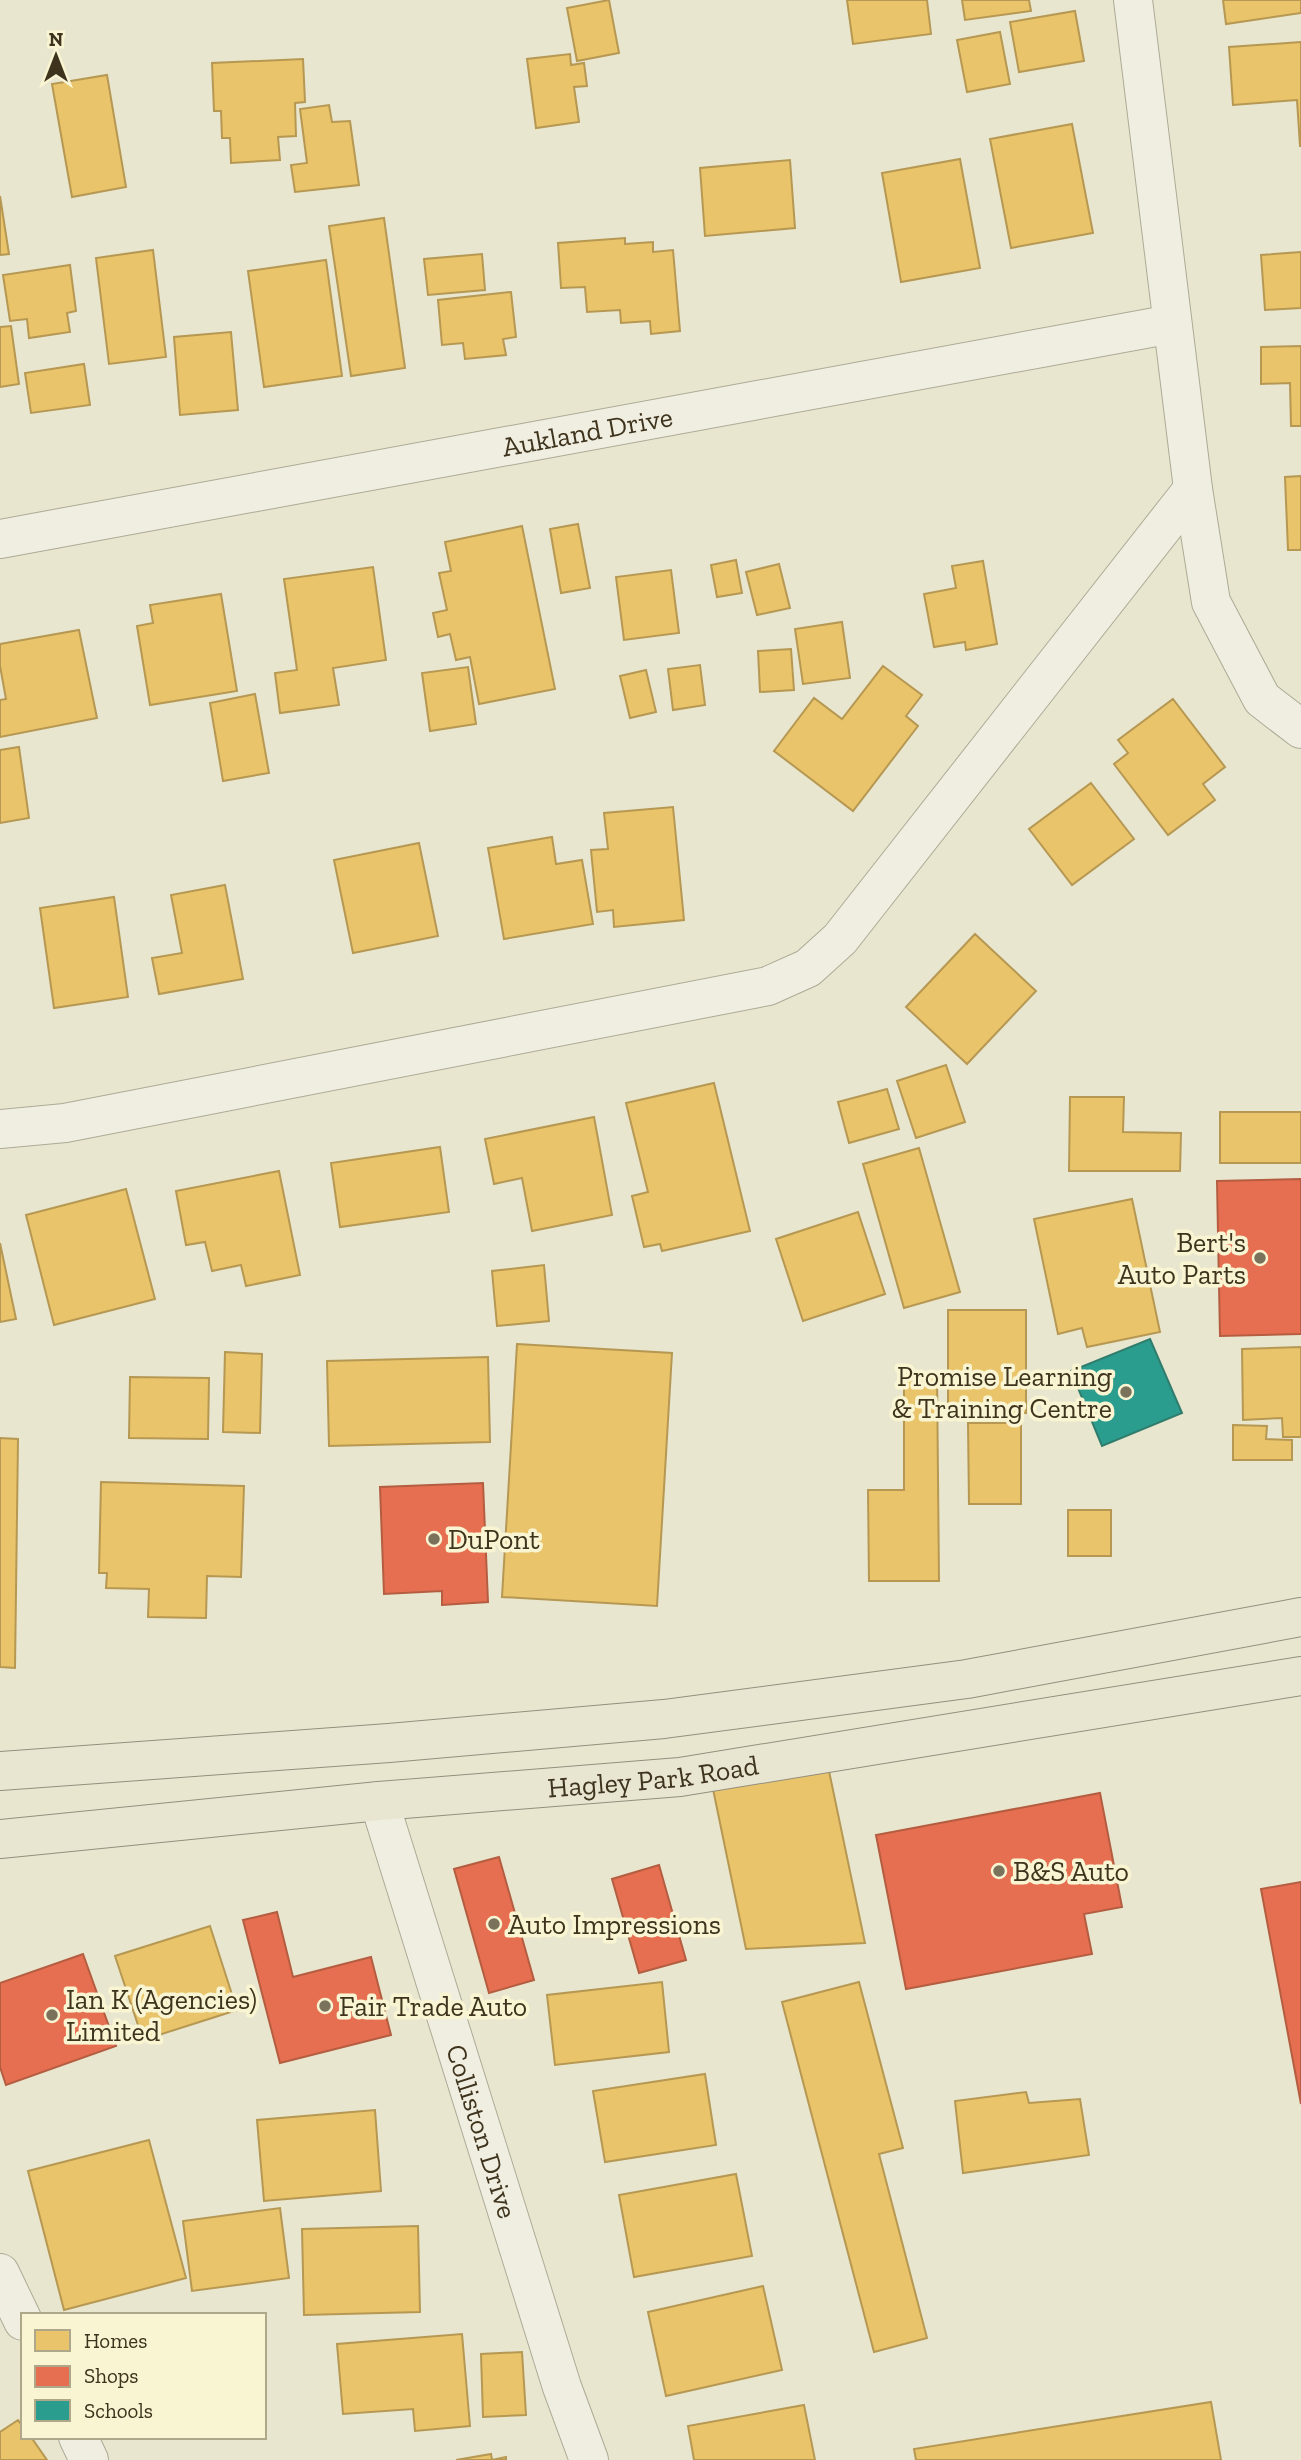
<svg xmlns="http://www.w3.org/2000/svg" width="1301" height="2460" viewBox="0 0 1301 2460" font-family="'Zilla Slab',serif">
<rect width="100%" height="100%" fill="#e8e6ce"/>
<path fill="#e9c46a" stroke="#b69853" stroke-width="2" d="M609,0L619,53L577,61L567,8Z
M847,0H927L931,34L853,44Z
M962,0H1029L1031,11L965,20Z
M1223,0H1301V13L1226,24Z
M1075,11L1084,61L1019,72L1010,22Z
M1000,32L1010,84L967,92L957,40Z
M1301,42V146H1300L1297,100L1233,105L1229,47Z
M570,54L571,65L584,63L587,86L574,87L579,122L536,128L527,59Z
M303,59L305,102L295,103L296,136L278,137L280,160L231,163L230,138H222L221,111H214L212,63Z
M107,75L126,187L72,197L52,84Z
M329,105L332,122L350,121L359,185L295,192L291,165L307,163L300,109Z
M1072,124L1093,233L1011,248L990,139Z
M960,159L980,268L901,282L882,173Z
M790,160L795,228L705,236L700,168Z
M0,196L9,254L0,255Z
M384,218L405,368L351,376L329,226Z
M625,238V244L653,242V252L673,250L680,331L651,334L650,321L621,323L620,310L587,312L585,287L561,288L558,243Z
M153,250L166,357L109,364L96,258Z
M1301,252V308L1265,310L1261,255Z
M482,254L485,290L428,295L424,259Z
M326,260L342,376L264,387L248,271Z
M70,265L76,311L67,313L70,332L29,338L27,319L10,321L3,275Z
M511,292L516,337L503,339L506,355L465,359L463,343L442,345L438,300Z
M11,326L19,384L0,387V327Z
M231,332L238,410L180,415L174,337Z
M1301,346V426H1291L1290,383L1261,384V347Z
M84,364L90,405L31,413L25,373Z
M1301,476V550H1288L1285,477Z
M578,524L590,588L561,593L550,529Z
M522,526L555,689L479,704L470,657L456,660L450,634L438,637L433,613L447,610L439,573L451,571L445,542Z
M736,560L742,593L717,597L711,565Z
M983,561L997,644L966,650L965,642L934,647L924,594L956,588L952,566Z
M779,564L790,608L757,615L746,572Z
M373,567L386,660L333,668L339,705L280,713L275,673L297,670L284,579Z
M671,570L679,633L624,640L616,577Z
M221,594L237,691L150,705L137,626L153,623L150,605Z
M842,622L850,678L803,684L795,629Z
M79,630L97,718L0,737V700L6,699L0,666V644Z
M791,649L794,690L760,692L758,651Z
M700,665L705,705L673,710L668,669Z
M883,666L922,695L906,716L918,726L853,811L774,751L814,698L842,719Z
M468,667L476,724L430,731L422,673Z
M646,670L656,712L630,718L620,676Z
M255,694L269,773L223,781L210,703Z
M1173,699L1225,767L1203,784L1215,800L1168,835L1114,764L1128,753L1118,740Z
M19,747L29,818L0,823V750Z
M1091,783L1134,839L1072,885L1029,829Z
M673,807L684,920L614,927L613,910L597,912L591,850L608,849L604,813Z
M552,837L556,864L582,860L593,924L504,939L488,848Z
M419,843L438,936L353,953L334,860Z
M225,885L243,979L159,994L152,958L182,953L171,895Z
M114,897L128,997L54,1008L40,908Z
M975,934L1036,991L967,1064L906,1007Z
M946,1065L965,1122L916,1138L897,1081Z
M714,1083L750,1231L662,1251L660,1244L644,1247L632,1196L648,1192L626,1103Z
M887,1089L899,1129L849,1143L838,1102Z
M1070,1097H1124L1123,1132L1181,1133L1180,1171H1069Z
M1220,1112H1301V1163H1220Z
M594,1117L612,1215L532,1231L522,1178L494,1184L485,1139Z
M440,1147L449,1212L340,1227L331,1163Z
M919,1148L960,1292L904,1308L863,1164Z
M279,1171L300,1275L246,1286L241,1265L212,1271L205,1242L186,1245L176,1191Z
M126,1189L155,1299L54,1325L26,1215Z
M1132,1199L1160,1332L1087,1347L1082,1328L1058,1334L1034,1219Z
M858,1212L885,1294L803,1321L776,1239Z
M0,1243L16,1319L0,1322Z
M544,1265L549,1321L497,1326L492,1271Z
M948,1310H1026V1413H948Z
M517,1344L672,1353L657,1606L502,1597Z
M1301,1347V1437H1283L1282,1418L1243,1420L1242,1349Z
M225,1352L262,1354L260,1433L223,1432Z
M488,1357L490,1442L329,1446L327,1361Z
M904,1374H937L939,1581H869L868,1490H904Z
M130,1377L209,1378L208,1439L129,1438Z
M968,1423H1021V1504H969Z
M1233,1425L1267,1426L1266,1439L1292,1440V1460H1233Z
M0,1438L18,1439L15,1668L0,1667Z
M101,1482L244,1486L241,1577L207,1576L206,1618L148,1617L149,1589L106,1588L107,1573H99Z
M1068,1510H1111V1556H1068Z
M829,1771L865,1943L746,1949L713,1789Z
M210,1926L237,2010L143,2040L115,1956Z
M662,1982L669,2052L555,2065L547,1995Z
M859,1982L903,2148L879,2154L927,2338L874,2352L782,2002Z
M705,2074L716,2145L605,2162L593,2091Z
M1026,2092L1029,2103L1080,2099L1089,2155L963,2173L955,2101Z
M375,2110L381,2191L264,2201L257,2120Z
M149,2140L186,2278L64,2310L28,2171Z
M736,2174L752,2256L634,2277L619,2195Z
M280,2208L289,2278L192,2291L183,2221Z
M418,2226L420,2312L304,2315L302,2229Z
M763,2286L782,2370L666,2396L648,2312Z
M462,2334L470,2426L415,2431L413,2409L343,2414L337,2344Z
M522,2352L526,2415L483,2417L481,2354Z
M1211,2402L1221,2460H916L914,2449Z
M804,2405L815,2460H694L688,2426Z
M18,2420L23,2427V2437H31L47,2460H0V2432Z
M491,2454L492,2460L506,2457V2460H456Z"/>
<path fill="#e76f51" stroke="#b45d41" stroke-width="2" d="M1301,1179V1334L1220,1336L1217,1181Z
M483,1483L488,1602L442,1605V1591L384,1594L380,1487Z
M1100,1793L1122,1907L1084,1914L1092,1954L906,1989L876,1835Z
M499,1857L534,1980L489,1993L454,1869Z
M659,1865L686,1960L639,1973L612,1879Z
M1301,1882V2104L1261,1889Z
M277,1912L293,1977L371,1957L391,2035L280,2063L243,1920Z
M83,1954L116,2046L6,2085L0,2067V1983Z"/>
<path fill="#2a9d8f" stroke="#307d6d" stroke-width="2" d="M1150,1339L1182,1413L1102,1446L1071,1371Z"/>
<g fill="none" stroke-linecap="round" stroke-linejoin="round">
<g stroke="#adaa97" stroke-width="40">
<g id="minor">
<path d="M1133,0L1193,489L1211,602L1262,699L1301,729"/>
<path id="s1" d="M0,539L1172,324"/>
<path d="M0,1129L65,1123L768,986L808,968L840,939L1193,489"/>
<path id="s2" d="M379,1801L562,2387L589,2460"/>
<path d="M0,2273L23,2321"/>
<path d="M78,2437L89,2460"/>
</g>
</g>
<g stroke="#938f7d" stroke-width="40">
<g id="major">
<path d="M0,1771L389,1743L664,1719L967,1679L1301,1617"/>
<path id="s3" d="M0,1839L379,1801L680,1777L1301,1676"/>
</g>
</g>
<use href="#minor" stroke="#f0eee0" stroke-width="38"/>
<use href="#major" stroke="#e8e5d1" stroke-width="38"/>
</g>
<g fill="#7a725b" stroke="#f9f5d3" stroke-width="2.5">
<circle cx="1260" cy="1258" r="7"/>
<circle cx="1126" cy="1392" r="7"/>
<circle cx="434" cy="1539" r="7"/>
<circle cx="999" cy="1871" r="7"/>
<circle cx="494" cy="1924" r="7"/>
<circle cx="325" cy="2006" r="7"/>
<circle cx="52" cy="2015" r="7"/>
</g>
<g text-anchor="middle" stroke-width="7" stroke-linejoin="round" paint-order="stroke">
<g font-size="28" fill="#3e331d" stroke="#f9f5d3">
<text dy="10" stroke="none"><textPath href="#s1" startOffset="597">Aukland Drive</textPath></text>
<text dy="10" stroke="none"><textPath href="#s3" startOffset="656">Hagley Park Road</textPath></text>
<text dy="10" stroke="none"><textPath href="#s2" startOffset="346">Colliston Drive</textPath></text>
</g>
<g font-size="28" fill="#3e331d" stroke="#f9f5d3" text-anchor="start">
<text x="1246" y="1252" text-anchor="end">Bert's<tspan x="1246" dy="32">Auto Parts</tspan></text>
<text x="1112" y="1386" text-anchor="end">Promise Learning<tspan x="1112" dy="32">&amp; Training Centre</tspan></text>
<text x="448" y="1549">DuPont</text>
<text x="1013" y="1881">B&amp;S Auto</text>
<text x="508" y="1934">Auto Impressions</text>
<text x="66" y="2009">Ian K (Agencies)<tspan x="66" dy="32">Limited</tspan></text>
<text x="339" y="2016">Fair Trade Auto</text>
</g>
</g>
<rect x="21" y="2313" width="245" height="126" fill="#f9f5d3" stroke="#aea78a" stroke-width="2"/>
<rect x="35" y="2330" width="35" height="21" fill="#e9c46a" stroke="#aea78a" stroke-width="2"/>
<text x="84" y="2348" font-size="21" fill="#3e331d">Homes</text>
<rect x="35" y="2366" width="35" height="21" fill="#e76f51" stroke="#aea78a" stroke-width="2"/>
<text x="84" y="2383" font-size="21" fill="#3e331d">Shops</text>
<rect x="35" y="2400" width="35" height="21" fill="#2a9d8f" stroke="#aea78a" stroke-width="2"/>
<text x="84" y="2418" font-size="21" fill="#3e331d">Schools</text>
<g transform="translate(56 56)" stroke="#f9f5d3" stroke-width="5" paint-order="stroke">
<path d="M0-5L12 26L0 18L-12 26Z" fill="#3e331d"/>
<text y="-10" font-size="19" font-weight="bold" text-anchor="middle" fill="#3e331d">N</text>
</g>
</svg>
